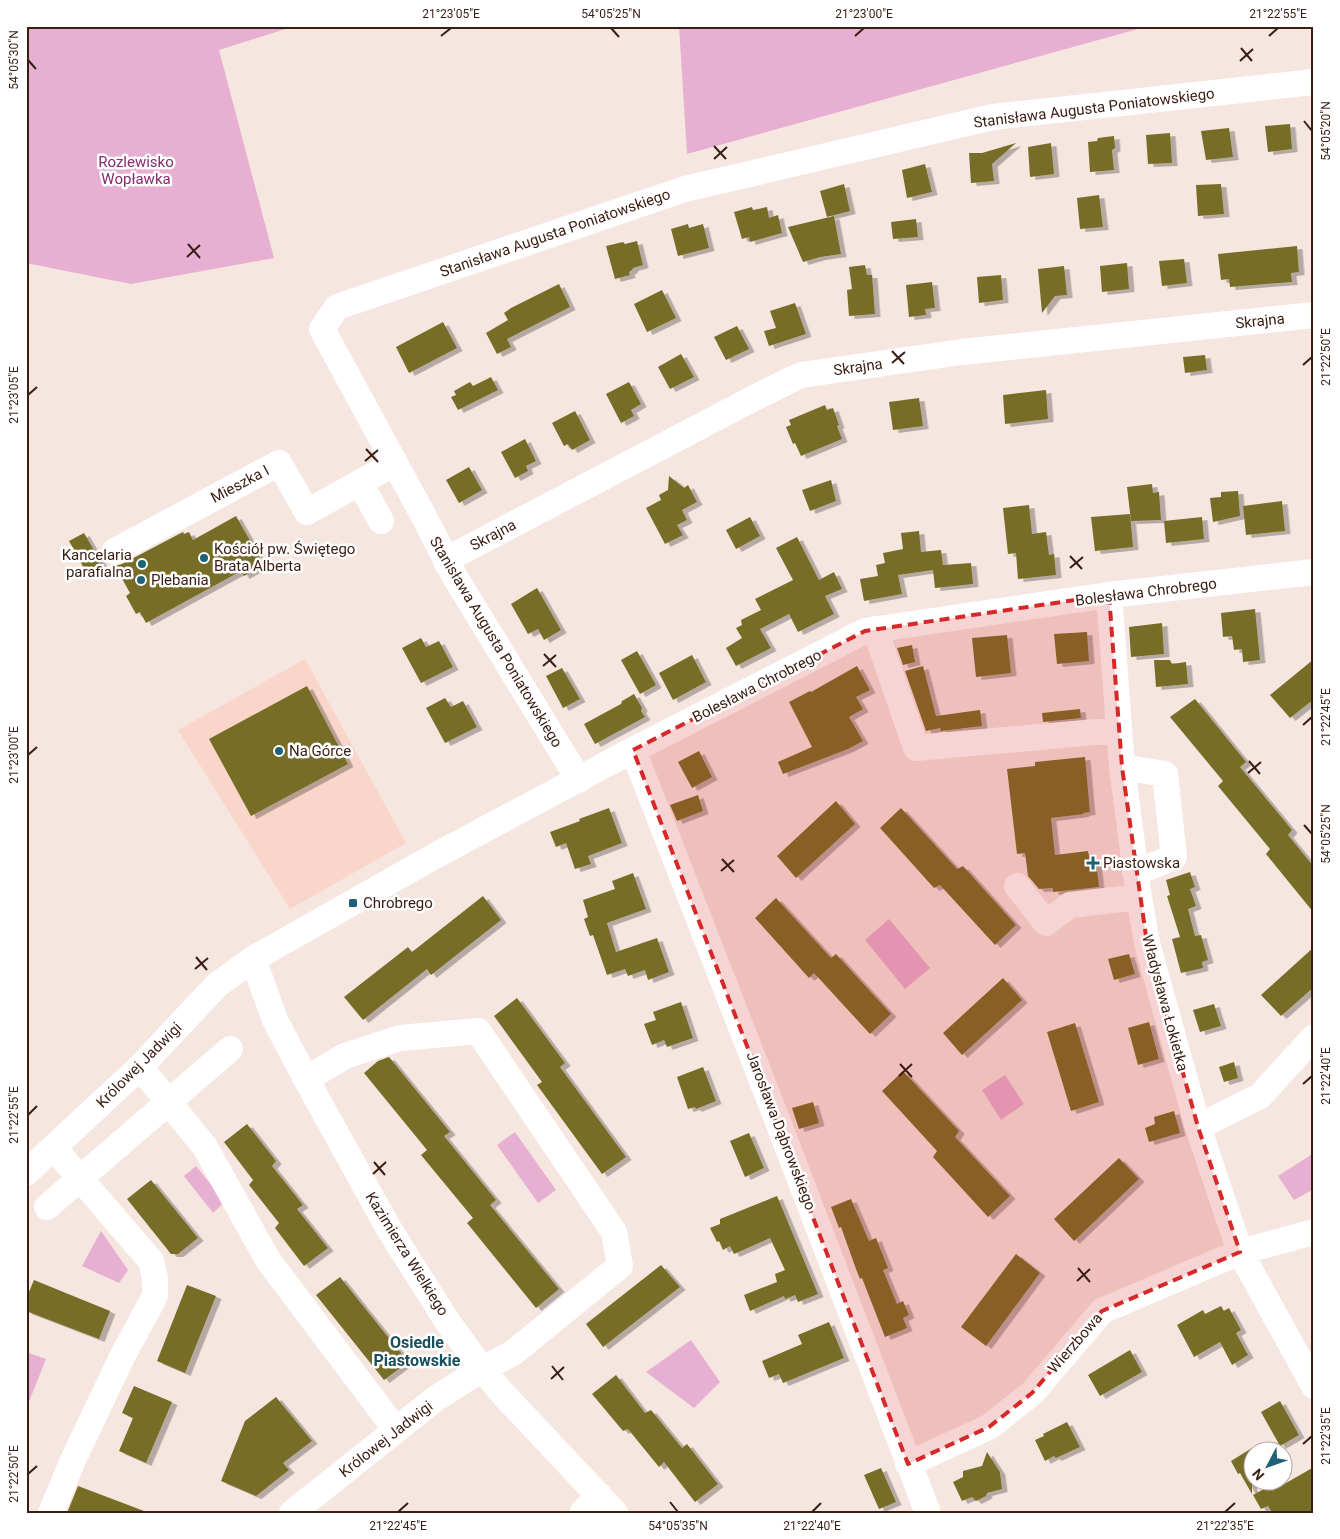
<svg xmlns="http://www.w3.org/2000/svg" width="1340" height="1539" viewBox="0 0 1340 1539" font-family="Roboto,sans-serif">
<defs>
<filter id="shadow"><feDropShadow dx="5.5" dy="3" stdDeviation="0" flood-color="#0004"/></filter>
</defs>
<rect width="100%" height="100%" fill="#f6e6e0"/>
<path fill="#f9d6c9" d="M305,659L406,843L290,909L178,730Z"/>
<path fill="#e7b0d2" d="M26,26H295L219,50L274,258L131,284L26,263Z
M679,26H1149L687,154Z
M889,919L930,968L905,989L865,940Z
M1005,1075L1024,1104L1001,1120L982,1090Z
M515,1132L556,1190L538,1203L497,1145Z
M1314,1153V1189L1294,1200L1278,1176Z
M196,1166L225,1202L213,1213L184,1176Z
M101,1231L128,1270L119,1283L82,1266Z
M691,1340L720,1382L694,1408L646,1372Z
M26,1352L46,1359L26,1409Z"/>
<path fill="#776d25" filter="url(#shadow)" d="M1290,124L1292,149L1268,152L1265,126Z
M1229,128L1233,157L1206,160L1201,131Z
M1170,133L1172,163L1148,164L1146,135Z
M1114,136L1115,148L1112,150L1114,170L1090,172L1088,142L1097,141L1098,138Z
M1016,143L992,164L994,181L971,183L969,153H982Z
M1051,143L1054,174L1030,177L1028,147Z
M925,164L932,192L907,198L902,170Z
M844,184L850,211L827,217L820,191Z
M1221,184L1224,214L1198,216L1196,185Z
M1099,195L1103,227L1080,229L1077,198Z
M752,207L753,210L767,207L769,218L778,215L782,233L750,242L749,237L742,239L734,212Z
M834,216L841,254L820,257L803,262L788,227Z
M916,219L918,237L893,239L891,222Z
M688,224L689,228L703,224L709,248L678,256L671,229Z
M637,241L643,265L633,268L632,270L629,272L630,275L615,279L606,246L623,242L625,244Z
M1297,246L1299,272L1291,273L1292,282L1230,287L1229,279L1221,280L1218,254Z
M1184,259L1187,283L1162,286L1159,261Z
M1127,263L1129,289L1102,292L1100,266Z
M865,265L867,275H872L875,314L849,316L847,290L852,289L849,267Z
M1064,266L1067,295L1055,296L1042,313L1038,269Z
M1001,275L1003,300L979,303L977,277Z
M932,282L935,308L925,309L926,315L909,317L906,285Z
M559,284L570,307L507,339L511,347L497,354L486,333L508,320L504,313L511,308Z
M662,290L676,318L647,332L634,304Z
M795,303L806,334L769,346L764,331L776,328L770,311Z
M443,322L457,348L409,373L396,347Z
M737,326L749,349L726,360L714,337Z
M681,354L694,377L670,389L658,367Z
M1205,355L1207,370L1185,373L1183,357Z
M491,377L498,390L458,410L451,397L456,395L454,391L470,382L473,386Z
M629,382L641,404L631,410L634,416L621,423L606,394Z
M1046,390L1048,419L1005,424L1003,395Z
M919,398L923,426L893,430L889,402Z
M825,405L827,410L833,408L839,425L837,426L842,439L801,456L795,443L793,444L786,427L791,425L789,420Z
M575,411L590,440L572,450L568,444L564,446L552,423Z
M525,439L536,461L526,466L528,471L515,478L501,452Z
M469,467L482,490L459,503L446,480Z
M669,476L684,488L688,485L697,502L682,510L687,520L677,525L683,535L665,544L646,508L661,500L659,495L668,490Z
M831,480L836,501L810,511L802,490Z
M1152,484L1153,493L1159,492L1161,520L1131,521L1127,487Z
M1238,491L1240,516L1213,522L1210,498L1221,497V492Z
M1282,501L1285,531L1246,535L1243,506Z
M1029,505L1032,534L1046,532L1049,555L1054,554L1056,575L1018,579L1016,553L1008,554L1003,508Z
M1130,514L1133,547L1095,551L1091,517Z
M236,516L264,565L244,576L241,571L146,623L140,612L136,614L126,596L130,593L115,566L122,564L183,532L184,534L189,532L193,540Z
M750,517L760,536L736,549L726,530Z
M1202,517L1204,539L1166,543L1164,521Z
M919,531L921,552L941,550L943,565L971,563L973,584L935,588L933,570L898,575L902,594L864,601L860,579L878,576L876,565L885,563L883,553L903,549L901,533Z
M84,533L102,564L86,572L69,541Z
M797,537L819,580L834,572L842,589L825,596L834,614L798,632L789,614L760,629L771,648L736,666L726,648L742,638L736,628L742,625L741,620L761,610L755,599L793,580L776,548Z
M537,588L561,630L544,640L538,629L528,634L511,604Z
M1255,609L1260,660L1243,662L1242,649L1234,650L1232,636L1223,637L1221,613Z
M1162,623L1164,654L1131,657L1129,627Z
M1087,632L1089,661L1057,664L1054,634Z
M1007,635L1011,673L976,677L972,638Z
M421,638L426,647L439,641L453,667L421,683L402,648Z
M912,645L915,662L903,665L897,648Z
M637,651L656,685L640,694L621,660Z
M692,655L706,682L673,700L659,673Z
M1314,659V699L1290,718L1270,695Z
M1154,660H1170L1172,664L1186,662L1188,684L1156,687Z
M857,666L870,690L856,697L863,709L849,717L863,741L848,749L783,774L778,762L812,747L789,702L810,691L811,692Z
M923,666L936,716L980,710L982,726L941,731L940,728L926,731L905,671Z
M562,668L580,699L563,708L546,676Z
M307,686L348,764L251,816L209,739Z
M634,694L642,708L641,711L645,717L595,744L584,724L621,704L622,701Z
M445,698L451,707L463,701L477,727L445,743L426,708Z
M1195,699L1246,762L1240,767L1292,830L1288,835L1314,867V913L1266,854L1270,849L1218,786L1223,781L1170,717Z
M1080,709L1081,718L1043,722L1042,713Z
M699,751L712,777L692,788L678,762Z
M1085,757L1090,812L1083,813L1084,814L1051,818L1055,855L1088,851L1090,861L1096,860L1099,887L1053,892V888L1039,889L1028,876L1025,853L1017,854L1007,769L1035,766V762Z
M698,795L703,811L677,821L670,805Z
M836,801L855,824L796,878L777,856Z
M609,808L622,843L588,856L591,864L575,869L566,843L556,847L550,832L580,821L579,819Z
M901,808L957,869L963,866L1016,925L995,945L940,885L934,888L880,828Z
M1190,872L1195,887L1190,889L1196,906L1188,909L1195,936L1201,935L1208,960L1202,962L1203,968L1181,973L1172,939L1180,937L1167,896L1170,895L1166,880Z
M633,873L646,909L607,923L616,952L657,938L669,972L648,980L645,970L628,976L625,969L607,975L593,935L590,936L584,919L588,917L583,900L615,889L612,881Z
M483,896L501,920L431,975L427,969L363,1020L344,997L408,947L412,952Z
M776,898L831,958L836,954L891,1014L870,1034L814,973L809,978L755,918Z
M1314,947V987L1281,1016L1261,995Z
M1129,954L1135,974L1114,980L1108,959Z
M1003,978L1022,1000L962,1055L943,1033Z
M517,998L565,1063L560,1067L626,1157L602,1174L537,1085L542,1082L494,1016Z
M681,1002L693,1038L667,1047L664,1040L652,1045L644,1024L656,1020L653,1012Z
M1214,1004L1221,1026L1200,1032L1193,1010Z
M1149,1022L1159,1059L1138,1065L1128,1028Z
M1075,1023L1099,1102L1071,1111L1047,1032Z
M389,1057L450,1132L444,1136L496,1200L490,1205L559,1289L536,1308L467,1223L473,1218L421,1155L427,1150L364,1073L378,1061Z
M1234,1062L1238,1078L1224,1082L1219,1067Z
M703,1067L716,1101L696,1109L695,1107L688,1109L677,1077Z
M903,1071L959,1131L955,1137L1010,1196L988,1217L933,1157L937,1151L882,1091Z
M813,1102L819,1123L799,1129L792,1108Z
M1174,1111L1180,1133L1149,1142L1145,1128L1155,1124L1154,1117Z
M247,1124L276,1161L272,1166L303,1205L297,1209L328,1248L304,1266L275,1228L279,1223L249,1185L253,1180L224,1142Z
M749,1133L764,1168L745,1177L730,1141Z
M1119,1158L1139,1179L1074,1241L1054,1219Z
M151,1180L198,1238L178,1254H171L127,1199Z
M777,1196L818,1294L798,1302L795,1295L785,1299L784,1296L750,1311L744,1295L777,1282L775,1274L785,1270L770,1238L734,1254L730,1246L723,1250L719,1241L717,1242L710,1228L720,1224V1219Z
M851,1199L869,1241L876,1238L888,1268L883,1270L897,1304L903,1301L909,1315L903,1318L907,1328L885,1337L862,1278L860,1279L856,1269L841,1227L839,1228L831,1207Z
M1016,1254L1040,1273L986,1346L961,1327Z
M661,1265L680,1287L603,1347L586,1324Z
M340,1277L408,1362L384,1380L316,1295Z
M34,1280L110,1311L99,1339L26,1311V1299Z
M187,1285L216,1296L185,1373L157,1361Z
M1221,1306L1224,1311L1229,1308L1241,1330L1236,1333L1248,1355L1232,1365L1220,1342L1194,1357L1177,1325L1203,1310L1205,1314Z
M829,1322L844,1358L783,1383L779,1374L769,1378L762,1361L802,1344L798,1335Z
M1130,1350L1142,1372L1100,1396L1088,1375Z
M616,1375L645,1413L651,1410L682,1448L687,1444L718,1484L695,1502L664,1462L659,1467L628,1429L623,1431L592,1394Z
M134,1386L172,1402L146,1463L119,1451L133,1418L122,1413Z
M276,1397L312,1441L283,1463L289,1470L256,1496L221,1481L245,1421Z
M1280,1401L1299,1435L1280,1446L1261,1412Z
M1067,1422L1080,1447L1056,1458L1054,1456L1045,1461L1035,1440L1044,1436L1043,1434Z
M1252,1448V1494L1240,1473L1238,1474L1231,1461Z
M987,1452L1000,1472L1002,1489L987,1493L986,1496L976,1501L972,1497L962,1501L953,1482L963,1477V1471L982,1466Z
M1314,1467V1513H1272L1268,1506L1261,1509L1253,1495L1269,1486L1272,1491Z
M881,1468L896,1502L879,1509L864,1475Z
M78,1486L144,1511L143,1513H67Z"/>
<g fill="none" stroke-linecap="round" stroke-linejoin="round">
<path stroke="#fff" stroke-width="26" d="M360,483L381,521
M115,551L279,463L307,512L395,463
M446,562L455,555L758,396L801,375L962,352L1314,315
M1109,595L1122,767L1139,897L1147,943L1198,1127L1240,1252L1314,1386
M875,629L916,748L1118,730
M633,750L771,1104L928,1513
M1122,767L1165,774L1174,857L1135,873
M579,780L455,577L422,513L322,329L337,307L685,189L993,117L1314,82
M1017,886L1046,923L1070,905L1139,897
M253,959L275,1020L306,1079L389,1229L447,1321L482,1369L503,1394L615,1513
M140,1067L205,1147L268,1260L396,1430
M1198,1127L1260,1096L1314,1037
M26,1173L140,1067L217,985L253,959L433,857L633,750L865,631L1109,595L1314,572
M47,1207L230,1049
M908,1464L989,1427L1032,1393L1102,1311L1240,1252L1314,1232
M583,1512L599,1495
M51,1513L73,1460L122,1357L155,1296V1278L151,1261L54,1148
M292,1513L435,1399L482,1369L513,1353L620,1266L614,1232L478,1031L400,1038L345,1056L306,1079"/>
</g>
<path fill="#d62828" fill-opacity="0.2" stroke="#d62828" stroke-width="4" stroke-dasharray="10 6" stroke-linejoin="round" d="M1109,595L1122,767L1147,943L1198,1127L1240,1252L1102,1311L1032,1393L989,1427L908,1464L633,750L865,631Z"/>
<path fill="none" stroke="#3a1d13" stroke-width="2" d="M611,28L619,37M441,36L451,28M855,36L864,28M1269,36L1278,28M1241,48L1252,61M28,60L36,69M1240,61L1253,49M1304,121L1312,131M714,146L726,159M714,159L727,147M188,244L200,258M187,257L200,245M892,351L904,364M892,363L905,352M1303,365L1312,357M28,395L37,387M366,449L378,462M365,461L378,450M1070,556L1082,569M1070,568L1083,557M544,654L556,667M543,666L556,655M1303,725L1312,717M28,755L37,747M1249,761L1260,774M1248,773L1261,762M1304,825L1312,834M722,859L734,872M721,871L734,860M196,957L207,970M195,969L208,958M900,1064L912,1077M899,1076L912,1064M1303,1084L1312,1076M28,1115L37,1106M374,1162L385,1175M373,1174L386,1162M1078,1268L1090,1282M1077,1281L1090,1269M552,1366L563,1380M551,1379L564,1367M1303,1444L1312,1436M28,1474L37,1466M670,1502L678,1512M398,1512L408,1503M812,1512L821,1503M1225,1512L1235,1503"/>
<g fill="#1f6275" stroke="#fff" stroke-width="2">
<circle cx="204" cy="558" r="5"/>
<circle cx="142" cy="564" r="5"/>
<circle cx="141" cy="580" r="5"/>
<circle cx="279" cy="751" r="5"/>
<path d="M1090.5 855.5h5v5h5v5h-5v5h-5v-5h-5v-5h5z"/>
<rect x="348" y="898" width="10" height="10" rx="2.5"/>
</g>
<g text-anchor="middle" stroke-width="5" stroke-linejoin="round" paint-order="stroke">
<g font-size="15" fill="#3a1d13" stroke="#fff">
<text transform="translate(1094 108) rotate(-7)" y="5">Stanisława Augusta Poniatowskiego</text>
<text transform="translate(555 233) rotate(-19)" y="5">Stanisława Augusta Poniatowskiego</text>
<text transform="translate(1260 321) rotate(-6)" y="5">Skrajna</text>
<text transform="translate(858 367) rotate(-8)" y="5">Skrajna</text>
<text transform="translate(240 484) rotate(-28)" y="5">Mieszka I</text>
<text transform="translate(493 535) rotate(-28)" y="5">Skrajna</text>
<text transform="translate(1146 592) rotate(-7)" y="5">Bolesława Chrobrego</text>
<text transform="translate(496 642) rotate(59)" y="5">Stanisława Augusta Poniatowskiego</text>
<text transform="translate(757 686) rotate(-27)" y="5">Bolesława Chrobrego</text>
<text transform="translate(1165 1003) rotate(75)" y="5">Władysława Łokietka</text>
<text transform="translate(139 1065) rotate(-45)" y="5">Królowej Jadwigi</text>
<text transform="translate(781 1131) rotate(69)" y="5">Jarosława Dąbrowskiego</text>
<text transform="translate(407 1254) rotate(58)" y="5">Kazimierza Wielkiego</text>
<text transform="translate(1075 1343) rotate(-49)" y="5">Wierzbowa</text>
<text transform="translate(386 1439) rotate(-38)" y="5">Królowej Jadwigi</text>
</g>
<g font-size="15" fill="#862b6c" stroke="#fff">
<text x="136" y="167">Rozlewisko<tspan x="136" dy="17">Wopławka</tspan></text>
</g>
<g font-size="15" fill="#3a1d13" stroke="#fff" text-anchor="start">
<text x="214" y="554">Kościół pw. Świętego<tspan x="214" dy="17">Brata Alberta</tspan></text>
<text x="132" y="560" text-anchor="end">Kancelaria<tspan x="132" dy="17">parafialna</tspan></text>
<text x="151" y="585">Plebania</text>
<text x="289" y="756">Na Górce</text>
<text x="1103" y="868">Piastowska</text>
<text x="363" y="908">Chrobrego</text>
</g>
<g font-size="16" font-weight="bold" fill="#194e5d" stroke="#fff">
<text x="417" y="1348">Osiedle<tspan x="417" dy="18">Piastowskie</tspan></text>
</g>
</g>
<rect width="1340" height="1539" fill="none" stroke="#ffffff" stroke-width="55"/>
<g transform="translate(1268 1466) rotate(229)"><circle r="24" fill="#ffffff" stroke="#b0a5a1"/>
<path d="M0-4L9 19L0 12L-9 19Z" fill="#1f6275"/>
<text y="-8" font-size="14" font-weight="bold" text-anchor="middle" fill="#3a1d13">N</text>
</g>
<rect x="28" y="28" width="1284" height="1484" fill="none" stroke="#3a1d13" stroke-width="2"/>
<g font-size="12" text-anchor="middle" fill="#3a1d13">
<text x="451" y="18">21°23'05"E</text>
<text x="611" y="18">54°05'25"N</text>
<text x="864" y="18">21°23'00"E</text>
<text x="1278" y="18">21°22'55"E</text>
<text transform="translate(14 60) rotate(-90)" y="4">54°05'30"N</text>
<text transform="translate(1326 131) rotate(-90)" y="4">54°05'20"N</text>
<text transform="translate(1326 357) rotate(-90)" y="4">21°22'50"E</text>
<text transform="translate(14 395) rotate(-90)" y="4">21°23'05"E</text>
<text transform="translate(1326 717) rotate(-90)" y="4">21°22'45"E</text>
<text transform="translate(14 755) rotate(-90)" y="4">21°23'00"E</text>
<text transform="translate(1326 834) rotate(-90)" y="4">54°05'25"N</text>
<text transform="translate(1326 1076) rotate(-90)" y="4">21°22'40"E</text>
<text transform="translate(14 1115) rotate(-90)" y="4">21°22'55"E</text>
<text transform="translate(1326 1436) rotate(-90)" y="4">21°22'35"E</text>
<text transform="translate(14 1474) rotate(-90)" y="4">21°22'50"E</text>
<text x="398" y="1530">21°22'45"E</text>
<text x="678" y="1530">54°05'35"N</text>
<text x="812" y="1530">21°22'40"E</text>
<text x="1225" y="1530">21°22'35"E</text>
</g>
</svg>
